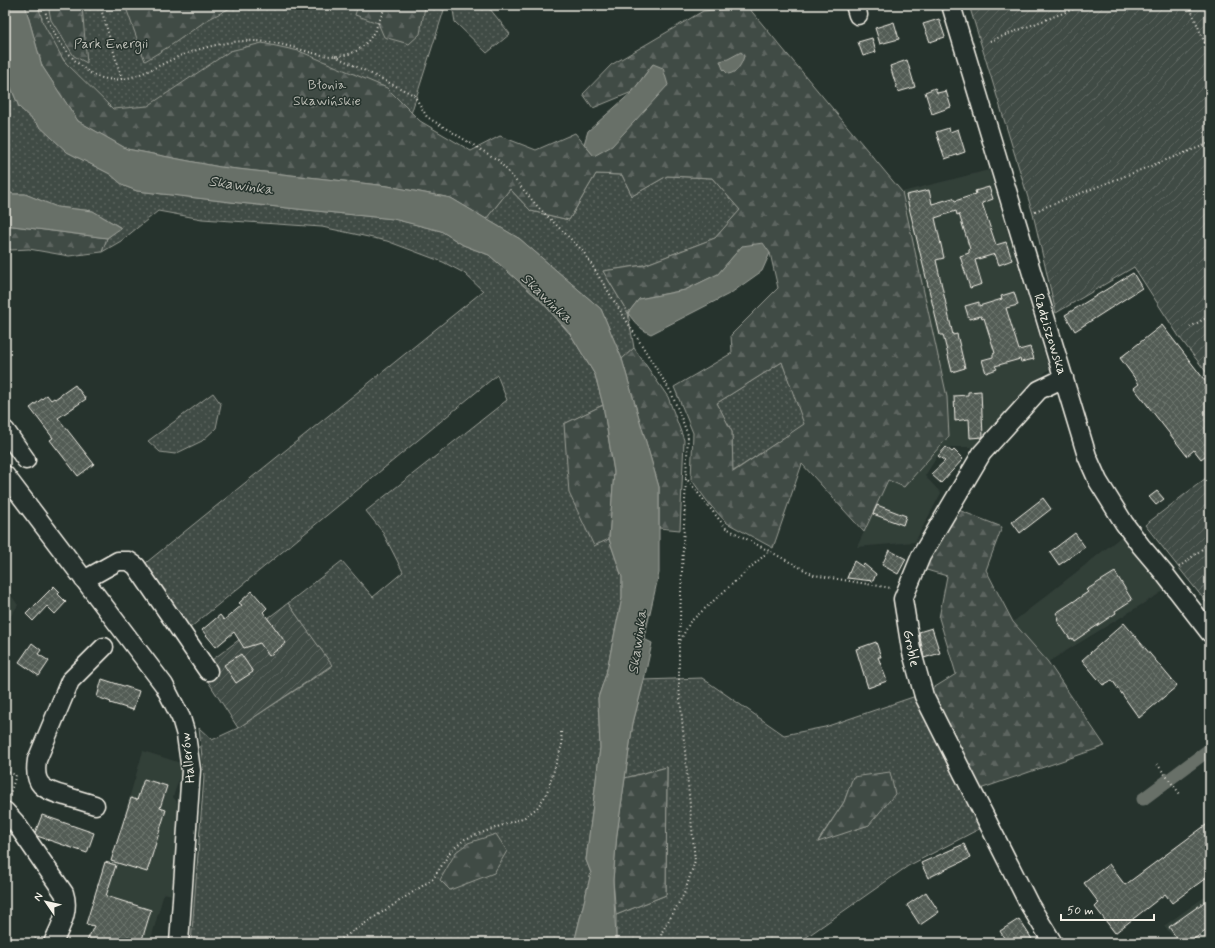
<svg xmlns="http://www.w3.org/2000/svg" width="1215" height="948" viewBox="0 0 1215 948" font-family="Mynerve,sans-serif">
<defs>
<pattern id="grass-dots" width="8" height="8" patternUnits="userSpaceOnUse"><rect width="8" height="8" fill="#414b45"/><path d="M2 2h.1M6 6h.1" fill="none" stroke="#5d6560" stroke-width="1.8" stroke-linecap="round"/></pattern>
<pattern id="forest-firs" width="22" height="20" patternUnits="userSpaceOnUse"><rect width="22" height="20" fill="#414b45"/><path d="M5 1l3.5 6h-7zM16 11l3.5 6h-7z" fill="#5d6560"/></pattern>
<pattern id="garden-furrows" width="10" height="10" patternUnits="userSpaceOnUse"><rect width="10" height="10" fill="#414b45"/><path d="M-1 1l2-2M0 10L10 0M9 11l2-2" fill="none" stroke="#5d6560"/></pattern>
<pattern id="building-cross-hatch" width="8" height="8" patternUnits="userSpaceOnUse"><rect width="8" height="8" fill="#525c55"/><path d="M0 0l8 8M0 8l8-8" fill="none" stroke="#6c746d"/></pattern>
</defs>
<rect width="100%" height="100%" fill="#26332d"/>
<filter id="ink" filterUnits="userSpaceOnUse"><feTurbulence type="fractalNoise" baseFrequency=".025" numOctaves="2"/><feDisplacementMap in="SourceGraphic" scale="8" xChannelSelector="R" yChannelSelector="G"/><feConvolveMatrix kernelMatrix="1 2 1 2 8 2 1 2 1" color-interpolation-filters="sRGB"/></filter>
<g filter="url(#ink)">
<path fill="#333f39" d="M989,170L1049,369L973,447H943L925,476L941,493L915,542L857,547L888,480L919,269L902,192Z
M1122,536L1167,589L1048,662L1013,622Z
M5,587L18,605L5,625Z
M143,751L184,764L173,797L183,809L176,896L164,893L151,939L93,922Z
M1210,893V943H1178L1164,926Z"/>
<path fill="url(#grass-dots)" stroke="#9a9e96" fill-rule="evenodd" d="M25,5H443L444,10L388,186L127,149Z
M452,5H492L490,9L510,34L487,53L455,22Z
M5,73L19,107L67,152L110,174L124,186L137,191L239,203L394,219L441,231L463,245L489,255L542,302L571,335L595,375L603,405L564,424L594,545L609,539L622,577V598L606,674L598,698L600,748L586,860L591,873L574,943H191L204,777L199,728L212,740L238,728L332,666L288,603L342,561L373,597L403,572L382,531L366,511L507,400L497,375L185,632L142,566L483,291L464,273L443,262L387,241L322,227L202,219L158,211L121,241L102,252L107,238L120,227L93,211L57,207L25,194H13L5,190Z
M596,174L622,175L632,196L667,176L712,178L740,210L715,238L644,265L603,271L628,313L634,348L622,359L601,309L520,239L486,219L510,189L531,211L569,220Z
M782,362L805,424L732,472V432L717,403Z
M213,393L221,404L216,428L202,441L175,454L160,452L148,441Z
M702,678L784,735L825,727L919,695L943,756L981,828L908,866L798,943H614L616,938V915L666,895L667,767L625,778L633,723L644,680ZM853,777L869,825L818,841L844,802Z"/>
<path fill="url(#forest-firs)" stroke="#9a9e96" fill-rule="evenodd" d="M25,5H38L43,23L64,61L113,109L148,106L230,51L262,43L299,51L387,88L420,121L471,151L500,136L536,150L575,133L594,156L653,64L632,92L593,108L583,94L611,65L703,11L748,7L902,192L947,397L949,436L904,487L888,480L864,532L802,464L773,548L727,523L710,505L691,479L693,433L674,387L732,353L731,335L778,288L770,253L742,246L718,274L685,290L639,299L628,313L603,271L644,265L715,238L740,210L712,178L667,176L632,196L622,175L596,174L569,220L531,211L510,189L486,219L451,198L388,186L220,167L127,149L78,121L42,66ZM782,362L804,424L733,472L732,432L717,403Z
M48,5H84L82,6L87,63L74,56L51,20Z
M125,5H236L207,20L173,44L145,61Z
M358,5H424L425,7L420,34L409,44L384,37L378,23L355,15Z
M5,225L107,238L102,252L69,256L29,249L11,250L5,245Z
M634,348L668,397L684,440L680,530L659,528V487L622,359Z
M603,405L614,472L609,539L594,546L569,493L564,424Z
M956,509L1002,527L986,570L1013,622L1048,662L1105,746L977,790L927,692L956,674L939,618L947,576L923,569Z
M667,767L666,895L616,915L613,880L617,834L625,778Z
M890,772L895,794L869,825L818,842L844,802L853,777Z
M496,834L507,851L494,873L450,890L440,880L456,852L468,843Z"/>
<path fill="url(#garden-furrows)" stroke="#9a9e96" d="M969,5H1210V377L1180,338L1134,267L1056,313L1033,214Z
M1210,475V607L1145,525Z
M288,603L332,665L238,728L200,669Z"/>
<path fill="#676f68" stroke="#9fa39b" d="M5,5H25L42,66L78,121L127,149L220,167L388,186L451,198L520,239L601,309L622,359L659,487V573L644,639L652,643L644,680L633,723L617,834L613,880L616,938L614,943H574L591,873L586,860L600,748L598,698L606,674L622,598V577L609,539L614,472L603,405L595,375L571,335L542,302L489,255L463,245L441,231L393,219L239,203L137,191L124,186L110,174L67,152L19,107L5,73Z
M741,52L744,56C742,64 737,73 728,74L723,69L720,61L728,59Z
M653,64L663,68L668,85L612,146L594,156L584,144L588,131L632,92Z
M5,190L13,194H25L57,207L93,211L121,228L107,238L5,225Z
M763,243L770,253L762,271L731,293L651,334C641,330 634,322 628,313L639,299L685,290L718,274L742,246Z"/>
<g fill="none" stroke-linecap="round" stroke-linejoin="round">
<path stroke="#676f68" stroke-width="13" d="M1143,799L1210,749"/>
</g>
<path fill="url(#building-cross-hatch)" stroke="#f4f1e8" d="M939,19L945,37L930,42L923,24Z
M894,22L899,39L880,44L875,28Z
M872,38L876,52L863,56L858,42Z
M907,60L915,87L898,92L890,66Z
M935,88L937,93L946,91L951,107L932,114L925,92Z
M949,128L950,132L958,129L965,152L945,159L936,132Z
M989,187L993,199L982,203L996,245L1006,242L1012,260L999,265L995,254L975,260L982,284L970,288L960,256L969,253V250L970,249L959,214L957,215L956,211L935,218L944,258L936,260L953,335L957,334L965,368L952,372L943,335H940L906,195L929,190L932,204L953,198L955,201L976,194L975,191Z
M1133,273L1142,288L1075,331L1065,315Z
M1014,292L1018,305L1006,308L1019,350L1030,347L1034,359L1021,362L1020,359L995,366L997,369L986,373L982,360L993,357V354L995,353L984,318L982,319L981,316L969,319L965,306L979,302V306L1002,299L1001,296Z
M1162,325L1210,387V452L1201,459L1194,450L1187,456L1134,388L1139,384L1120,358Z
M75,385L86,399L58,418L94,464L78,476L50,440L53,438L30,408L47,395L51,400L54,398L55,399Z
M981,391L983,437L970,438L969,419L955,421L954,396L968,395V392Z
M946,447L952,452L954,450L963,459L941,483L931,474L945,461L938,456Z
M1157,491L1164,499L1156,505L1149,497Z
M1043,498L1051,509L1020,533L1012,522Z
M877,505L906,516L903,525L873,514Z
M1075,533L1085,547L1059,565L1050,552Z
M889,550L906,559L898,574L882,565Z
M854,561L863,567L864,564L876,574L873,581L847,578Z
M1115,572L1132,600L1115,611L1116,613L1074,641L1072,638L1070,639L1057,620L1059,618L1056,613L1088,592L1086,590Z
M54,586L60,592L58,594L66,602L55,614L47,606L33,621L26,614Z
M252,591L267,608L263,612L286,643L269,656L260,643L244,648L234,632L216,647L202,630L220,615L224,620L242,605L239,603Z
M1124,623L1177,686L1139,718L1112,680L1103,685L1082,660Z
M932,628L940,653L924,658L919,632Z
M876,642L881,657H878L887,681L868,688L856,649Z
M32,643L41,650L38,654L49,661L39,676L19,662Z
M241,654L253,672L236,683L224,665Z
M102,679L139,691L133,710L110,703L111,702L97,697Z
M144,779L167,786L160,808L166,810L147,872L111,861L131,798L137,800Z
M42,815L94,833L87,853L37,836L35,833Z
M1210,822V875L1172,903L1165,894L1115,933L1095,907L1099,903L1084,883L1109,864L1125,885Z
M964,844L970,858L940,872L928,878L921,863Z
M105,862L116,865L106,896L151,910L141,943H86L94,926L86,924Z
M926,892L939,912L920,925L907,905Z
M1210,898V928L1188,943H1180L1169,927Z
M1019,919L1032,939L1025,943H1007L1000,931Z"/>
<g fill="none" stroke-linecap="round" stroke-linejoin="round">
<g stroke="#f4f1e8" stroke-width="21">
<path id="minor" d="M855,5L858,15
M951,5L1087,456L1098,481L1124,523L1141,546L1163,572L1210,633
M5,430L26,460
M5,475L164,685L181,718L186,735L191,770L179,943
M84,580L118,561H129L136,566L208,671
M95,805C85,802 75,799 65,796C43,790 33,785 37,760L70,681L104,647
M5,811L15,822L64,893C70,911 60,927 53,943
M1053,943L1029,904L924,696L911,649L903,599L921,556L982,453L1039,390L1064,378"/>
</g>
<path stroke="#f4f1e8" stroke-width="2" stroke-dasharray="1 3" stroke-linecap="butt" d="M44,5C47,24 58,41 70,55C109,100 140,73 182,55C201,48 224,42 244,41C260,40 277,43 292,47C312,53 334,61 354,52C372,44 379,21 386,5
M100,5L122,80
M1189,5L1210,55
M990,41L1084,5
M335,56L414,95L427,117L498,160L539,208L583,251L671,392L688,435L686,478L726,528L814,575L891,588
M1035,211L1210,143
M1190,327L1210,316
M1179,567L1210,543
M679,640L686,479
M1157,764L1180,794
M5,771L16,775L9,797
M10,943L12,941L14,943
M28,943L36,938L39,940
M335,943L433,879L451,851L465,839L525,817L537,808L546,795L562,745L561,731
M659,943L662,932L684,894L695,861L679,686V643L690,622L769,551"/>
<use href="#minor" stroke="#26332d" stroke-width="18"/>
</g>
</g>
<g text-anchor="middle" stroke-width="3" stroke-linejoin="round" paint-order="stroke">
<g font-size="14" fill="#bebfb7" stroke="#26332d">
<text x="111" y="48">Park Energii</text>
<text x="327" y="89">Błonia<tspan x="327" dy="16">Skawińskie</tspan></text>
</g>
<g font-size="14" fill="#f4f1e8" stroke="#26332d">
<text transform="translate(1051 334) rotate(73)" y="5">Radziszowska</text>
<text transform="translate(912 648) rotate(78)" y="5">Groble</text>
<text transform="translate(187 758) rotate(-96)" y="5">Hallerów</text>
</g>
<g font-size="15" font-style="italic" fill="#bcbdb5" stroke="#26332d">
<text transform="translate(241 185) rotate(8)" y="5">Skawinka</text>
<text transform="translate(547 298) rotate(44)" y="5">Skawinka</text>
<text transform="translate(637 642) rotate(-82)" y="5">Skawinka</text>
</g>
</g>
<rect width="1215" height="948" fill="none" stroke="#26332d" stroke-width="20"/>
<rect x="10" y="10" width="1195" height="928" fill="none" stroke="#f4f1e8" stroke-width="1.5" filter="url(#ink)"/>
<g transform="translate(46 902) rotate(304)" stroke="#26332d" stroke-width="3" paint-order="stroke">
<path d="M0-3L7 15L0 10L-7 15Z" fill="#f4f1e8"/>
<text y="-6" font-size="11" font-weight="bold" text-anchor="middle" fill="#f4f1e8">N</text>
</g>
<path d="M1061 914v6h93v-6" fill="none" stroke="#f4f1e8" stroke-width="2"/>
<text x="1067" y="914" font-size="12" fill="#f4f1e8" stroke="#26332d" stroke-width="3" paint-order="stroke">50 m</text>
</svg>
